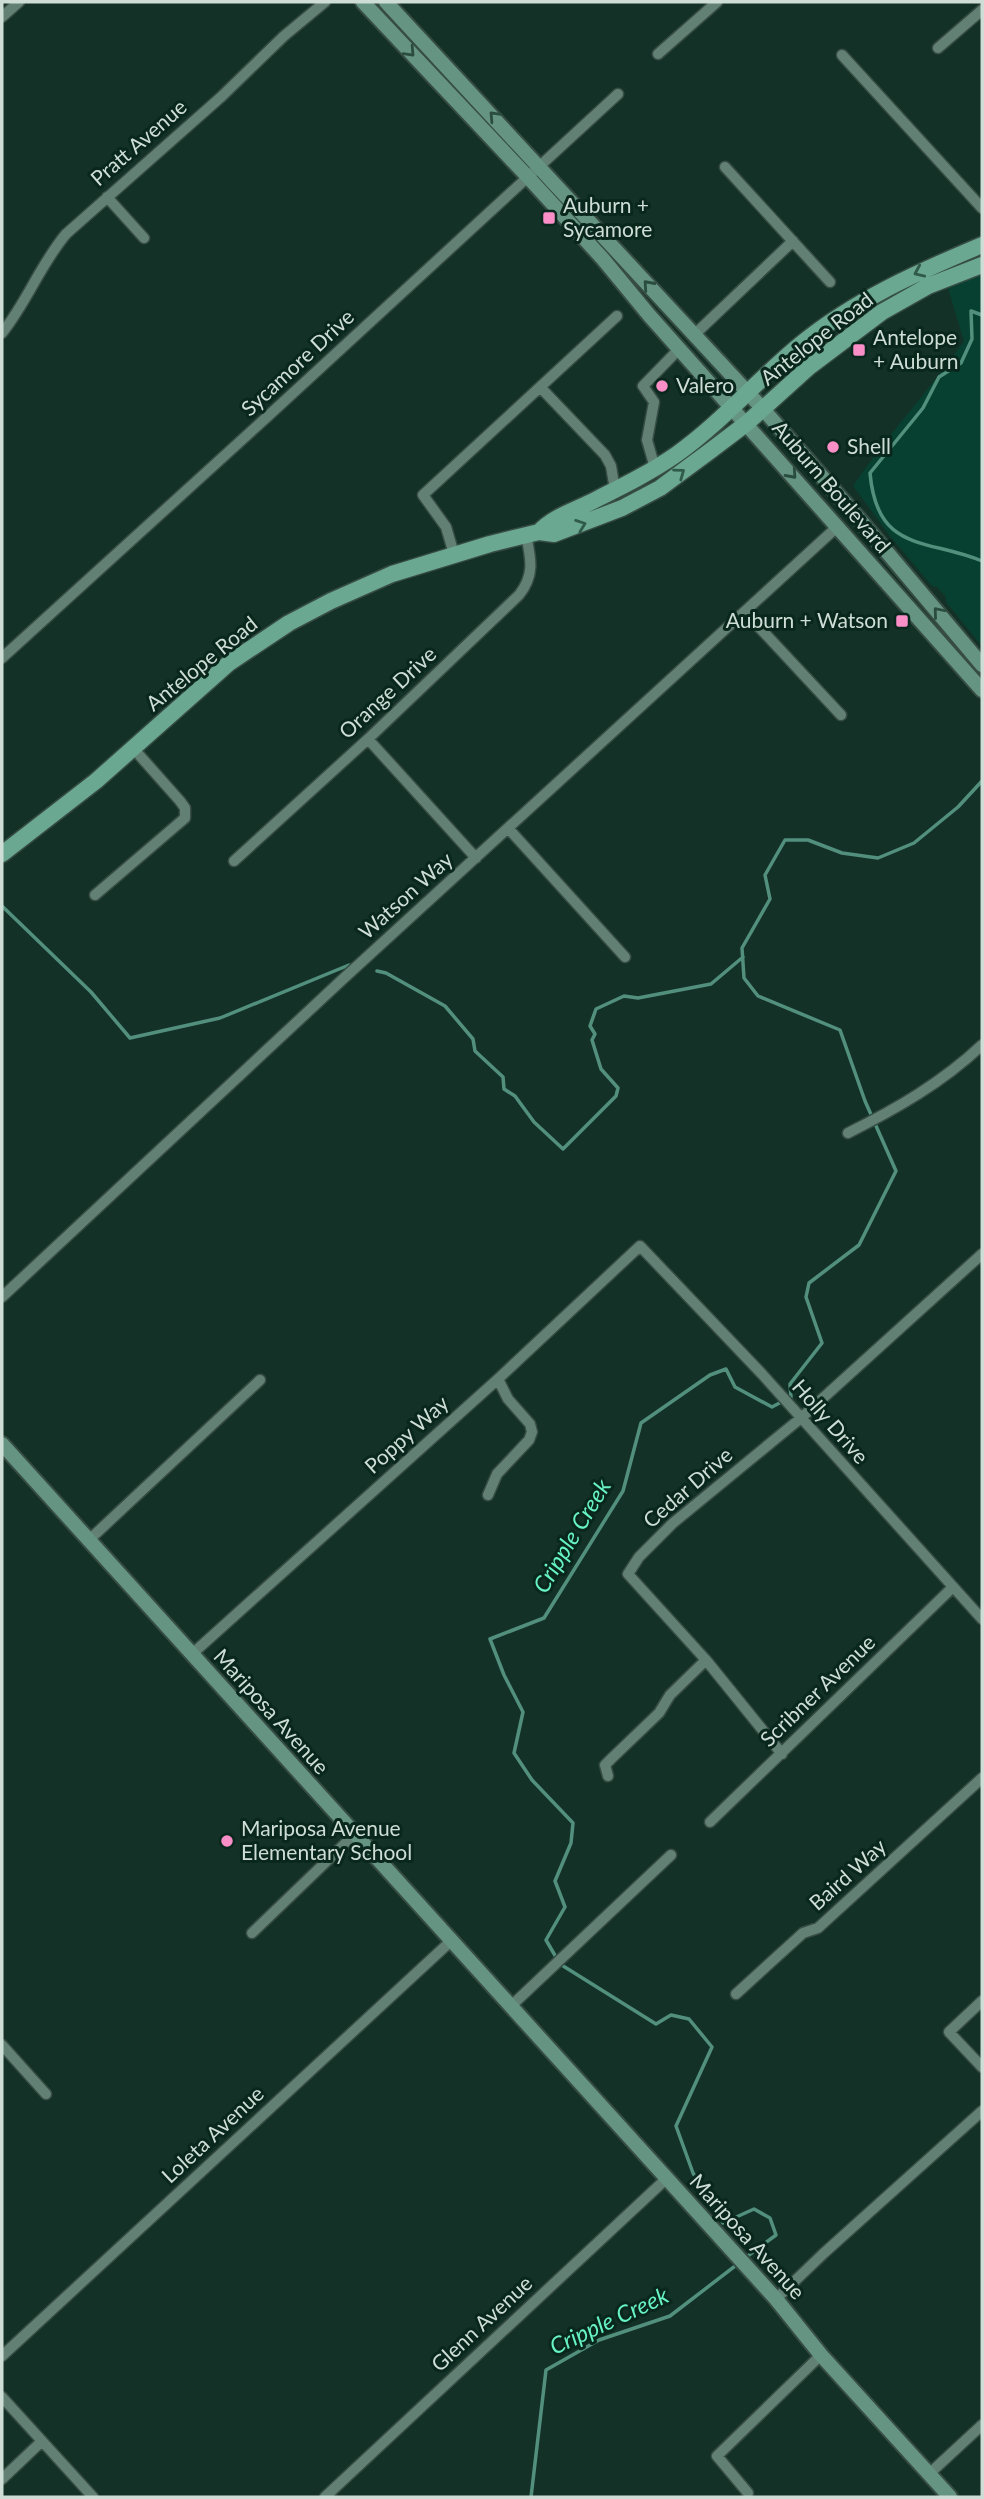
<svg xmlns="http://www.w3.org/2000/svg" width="984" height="2499" viewBox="0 0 984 2499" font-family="Lato,sans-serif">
<rect width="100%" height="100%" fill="#143127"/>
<path fill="#074030" d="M982,271V646L946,602V597L937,587L932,586L890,536L853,486C887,435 929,391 964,341L947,285Z"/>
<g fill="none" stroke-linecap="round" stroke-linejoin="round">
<path stroke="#52907d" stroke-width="3.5" d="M982,315L971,311L972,339L961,363L939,377L923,408L870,473C877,553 926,538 982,561
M2,906L91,992L130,1038L220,1018L349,965
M377,971L386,973L445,1006L473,1039L475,1051L503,1077L504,1089L515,1096L534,1122L563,1149L616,1096L618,1088L601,1069L592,1040L595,1034L590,1026L596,1009L624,996L638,998L711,984L743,957
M745,2258L776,2235L770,2218L754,2209L723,2223L693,2173L676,2126L712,2047L689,2019L671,2015L656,2024L560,1964L546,1940L565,1907L555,1881L571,1843L573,1823L532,1780L514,1753L523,1712L504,1675L490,1639L544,1618L623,1491L641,1423L710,1375L726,1369L735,1387L772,1407L791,1397L790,1384L822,1343L806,1297L809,1283L859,1245L896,1171L865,1101L840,1030L758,996L744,978L742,948L770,899L765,875L785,840H808L842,853L878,858L914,843L958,807L982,781
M531,2497L546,2370L599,2340L670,2316L739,2263"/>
<g stroke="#364c44" stroke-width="13">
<path id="street" d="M2,17L19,2
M938,48L982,10
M658,54L717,2
M842,55L982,208
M725,167L830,282
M107,197L144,238
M2,333C27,302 40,265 66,234L221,97L284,36L325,2
M694,335L793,241
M541,388L605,455L611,466L615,490
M655,468L647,440L654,402L643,386L679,349
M454,554L446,527L423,495L617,316
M745,612L841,715
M2,658L267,417L618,94
M368,739L476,858
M508,828L625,957
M234,861L368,739L519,595C535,575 531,559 526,535
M95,895L185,818V808L180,801L133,748
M848,1133C896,1109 943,1082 982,1045
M2,1297L344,978L837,527
M488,1495L497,1474L529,1440L532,1432L530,1424L508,1399L498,1379
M89,1540L260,1380
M191,1655L498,1379L640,1246L762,1374L982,1619
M782,1754L706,1660L628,1574L639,1557L673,1523L801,1418L982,1254
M608,1776L605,1765L612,1758L659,1713L670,1695L706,1660
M710,1822L953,1587
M252,1933L354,1835
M736,1994L803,1933L818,1928L982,1778
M982,2001L949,2032L982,2067
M511,2006L671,1855
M2,2045L46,2094
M776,2299L824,2253L982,2111
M2,2356L451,1941
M2,2397L93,2497
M929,2474L982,2425
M2,2479L42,2441
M748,2493L717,2456L821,2355
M325,2497L666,2179"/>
</g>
<g stroke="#364c44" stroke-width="18">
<path id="secondary" d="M363,2L527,176L603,259L649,315L982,690
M386,2L763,409L860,520L982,665
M2,1444L776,2299L821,2355L950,2497"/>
</g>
<g stroke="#364c44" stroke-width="19">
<path id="primary" d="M539,532C553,517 571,512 589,503C619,488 650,473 677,454C722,422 758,379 801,344C855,300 918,272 982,245
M2,854L96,781L229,663L289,623L331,601L392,574L490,544L539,532L554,534L622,508L660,488L710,451L747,423L809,367L882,312L928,286L982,265"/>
</g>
<use href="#street" stroke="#628174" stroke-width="10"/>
<use href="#secondary" stroke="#669482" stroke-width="14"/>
<use href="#primary" stroke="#6ba891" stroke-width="16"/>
</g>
<defs><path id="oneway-chevron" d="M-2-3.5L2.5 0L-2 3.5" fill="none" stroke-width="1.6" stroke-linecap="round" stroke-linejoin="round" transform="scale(1.75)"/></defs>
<g stroke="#2a4d40">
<use href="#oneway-chevron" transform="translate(410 52) rotate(47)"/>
<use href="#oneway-chevron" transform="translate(494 116) rotate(-133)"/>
<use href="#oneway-chevron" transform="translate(648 285) rotate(-132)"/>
<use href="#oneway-chevron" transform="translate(792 474) rotate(48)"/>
<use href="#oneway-chevron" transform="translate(938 612) rotate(-130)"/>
</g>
<g stroke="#305b4b">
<use href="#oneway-chevron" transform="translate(919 272) rotate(156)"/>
<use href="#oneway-chevron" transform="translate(680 473) rotate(-36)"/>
<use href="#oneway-chevron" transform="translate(581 525) rotate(-20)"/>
</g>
<g fill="#fa8fc8" stroke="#09271d" stroke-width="2.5">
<rect x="542" y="211" width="14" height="14" rx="3.5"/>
<rect x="852" y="343" width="14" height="14" rx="3.5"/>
<circle cx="662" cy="386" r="7"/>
<circle cx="833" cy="447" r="7"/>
<rect x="895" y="614" width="14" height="14" rx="3.5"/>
<circle cx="227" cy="1841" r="7"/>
</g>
<g text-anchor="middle" stroke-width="6" stroke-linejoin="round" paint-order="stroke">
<g font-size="21" fill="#ceded7" stroke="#09271d">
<text transform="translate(139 143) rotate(-41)" y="7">Pratt Avenue</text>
<text transform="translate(817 339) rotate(-38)" y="7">Antelope Road</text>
<text transform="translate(298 363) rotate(-43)" y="7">Sycamore Drive</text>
<text transform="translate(831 487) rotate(49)" y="7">Auburn Boulevard</text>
<text transform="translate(202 664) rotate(-39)" y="7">Antelope Road</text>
<text transform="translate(388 693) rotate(-43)" y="7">Orange Drive</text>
<text transform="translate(406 896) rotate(-42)" y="7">Watson Way</text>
<text transform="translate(830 1422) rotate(49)" y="7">Holly Drive</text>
<text transform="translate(407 1435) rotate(-42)" y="7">Poppy Way</text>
<text transform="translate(688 1488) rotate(-41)" y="7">Cedar Drive</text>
<text transform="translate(818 1691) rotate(-44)" y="7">Scribner Avenue</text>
<text transform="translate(271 1712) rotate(48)" y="7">Mariposa Avenue</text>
<text transform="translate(848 1875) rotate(-42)" y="7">Baird Way</text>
<text transform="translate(213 2135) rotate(-43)" y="7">Loleta Avenue</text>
<text transform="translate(747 2237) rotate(48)" y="7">Mariposa Avenue</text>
<text transform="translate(482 2324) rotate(-43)" y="7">Glenn Avenue</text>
</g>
<g font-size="21" fill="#ceded7" stroke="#09271d" text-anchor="start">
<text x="563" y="213">Auburn +<tspan x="563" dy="24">Sycamore</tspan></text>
<text x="873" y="345">Antelope<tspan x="873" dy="24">+ Auburn</tspan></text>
<text x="676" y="393">Valero</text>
<text x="847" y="454">Shell</text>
<text x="888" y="628" text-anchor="end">Auburn + Watson</text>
<text x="241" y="1836">Mariposa Avenue<tspan x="241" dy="24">Elementary School</tspan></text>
</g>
<g font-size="23" font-style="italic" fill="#67f3c4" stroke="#09271d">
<text transform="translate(572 1536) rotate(-59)" y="8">Cripple Creek</text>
<text transform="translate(609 2321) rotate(-25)" y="8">Cripple Creek</text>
</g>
</g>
<rect width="984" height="2499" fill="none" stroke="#ceded7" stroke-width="7"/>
</svg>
